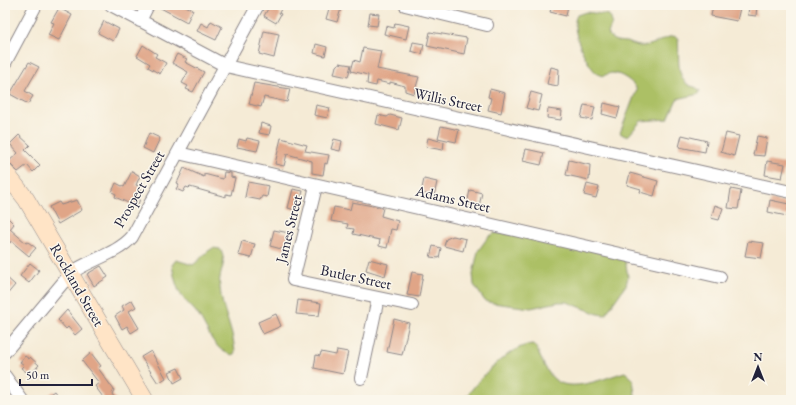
<svg xmlns="http://www.w3.org/2000/svg" width="796" height="405" viewBox="0 0 796 405" font-family="'EB Garamond',serif">
<rect width="100%" height="100%" fill="#fbf7ec"/>
<filter id="ink" filterUnits="userSpaceOnUse"><feTurbulence type="fractalNoise" baseFrequency=".025" numOctaves="2"/><feDisplacementMap in="SourceGraphic" scale="8" xChannelSelector="R" yChannelSelector="G"/><feConvolveMatrix kernelMatrix="1 2 1 2 8 2 1 2 1" color-interpolation-filters="sRGB"/></filter>
<filter id="wash" filterUnits="userSpaceOnUse"><feTurbulence type="fractalNoise" baseFrequency=".012" numOctaves="4" result="noise"/><feDisplacementMap in="SourceGraphic" scale="16" xChannelSelector="R" yChannelSelector="G"/><feGaussianBlur stdDeviation="0.9" result="paint"/><feColorMatrix in="noise" values="0 0 0 0 0 0 0 0 0 0 0 0 0 0 0 0 0 1.4 0 .05"/><feComposite in="paint" operator="in"/></filter>
<g filter="url(#wash)">
<rect width="100%" height="100%" fill="#f5ebd6"/>
<path fill="#acc065" stroke="#677150" d="M586,12L609,15C614,22 611,26 608,33C612,42 617,41 626,42C632,43 637,47 644,46C655,45 663,38 673,36L678,38C680,53 675,73 687,84C692,88 695,85 700,91L699,94L677,99L668,119L641,121L629,135L625,136L620,133L637,89C633,82 621,73 612,73C607,73 604,78 598,74C586,66 569,27 577,15Z
M495,233L525,235L625,258L628,277L626,285L605,315L598,314L567,302H558L531,308L493,303L485,301L474,285L473,274L478,251L488,237Z
M213,248L220,249C229,265 217,272 220,288C222,311 233,328 235,352L233,355C212,351 207,326 196,312C191,306 185,301 181,295C176,286 174,276 172,265L176,260L193,265C201,259 205,252 213,248Z
M532,344L535,345C540,356 545,370 553,378C569,395 607,377 625,372L633,379L635,395L632,400H464C477,381 507,347 532,344Z"/>
<g id="blocks">
<path fill="#e0a587" d="M155,5H184L193,10L187,22Z
M270,5H283L279,13L281,14L276,23L264,16Z
M330,5H342L337,22L326,19Z
M552,5H568L566,16L550,12Z
M713,5H727L740,8L737,21L711,16Z
M749,5H757L756,16L748,15Z
M59,8L72,15L59,40L48,35L54,23L51,22Z
M370,13L379,14L377,26L368,25Z
M104,21L119,29L113,41L98,33Z
M211,21L222,27L216,40L197,31L201,23L208,27Z
M395,23L409,26L406,39L384,34L386,26L394,28Z
M264,31L279,34L274,58L259,54Z
M430,32L467,38L464,54L427,46Z
M413,42L424,44L422,54L411,51Z
M316,44L327,47L325,56L314,53Z
M143,45L157,54L155,57L166,63L160,74L148,67L150,64L137,56Z
M363,48L381,51L377,69L419,77L414,94L405,91V86L390,82V84L377,81L376,86L367,84L368,75L351,71L354,60L360,62Z
M177,54L187,59L185,62L204,72L193,92L186,89L188,86L182,83L188,72L172,63Z
M29,62L39,67L25,91L33,96L28,104L10,94Z
M339,63L351,65L348,77L334,74L336,66Z
M551,67L559,69L558,86L547,84Z
M254,83L290,89L287,102L264,97L261,107L249,104Z
M490,89L505,93L501,113L488,110L491,98L488,97Z
M531,92L542,95L538,111L526,108Z
M604,103L620,107L617,118L602,114Z
M316,105L330,108L327,118L314,115Z
M584,105L595,107L592,120L581,118Z
M548,109L562,111L561,120L547,118Z
M378,115L387,117L390,115L402,118L399,130L376,124Z
M261,123L271,126L269,135L259,133Z
M441,126L459,130L456,142L438,138Z
M149,133L160,138L153,153L143,148Z
M726,133L739,136L734,156L721,152Z
M19,135L30,145L25,150L40,165L33,172L27,165L18,172L8,162L18,153L10,144Z
M682,135L707,141L705,152L679,147Z
M757,136L767,138L764,156L753,155Z
M247,138L260,141L257,151L237,147L239,139L246,141Z
M281,138L307,145L305,151L329,155L327,164L325,163L323,175L312,173V161L287,154L284,166L275,164Z
M428,138L444,142L443,150L426,147Z
M334,139L342,141L340,151L331,149Z
M526,149L544,153L541,165L523,161Z
M569,160L590,165L589,180L566,175Z
M767,161L785,164L782,178L765,175Z
M184,168L204,177V174L223,179L224,172L231,173V177L235,178L231,195L226,194V197L190,187L189,188L186,187L183,192L176,189L179,184L177,183Z
M132,171L140,176L136,185L142,188L137,197L140,199L137,207L115,197L116,194L112,192L116,183L124,187Z
M630,173L658,181L654,196L640,192L641,189L627,185Z
M424,179L437,182L434,196L421,193Z
M248,182L269,186L267,197L262,196L260,200L245,197Z
M587,184L599,187L596,198L584,195Z
M293,189L303,191L298,211L288,208Z
M731,189L741,191L738,209L728,208Z
M470,190L482,193L479,206L467,204Z
M77,200L82,210L58,224L49,207L59,202L61,205Z
M770,200L789,204L787,216L768,212Z
M352,202L383,208L381,216L398,221L396,230L391,229L387,248L379,246L380,240L353,234L354,229L347,228L348,224L331,221L334,207L350,210Z
M715,205L723,208L719,220L711,218Z
M5,215L14,224L10,229L26,243L28,242L36,248L29,256L11,241L10,243L5,239Z
M274,230L289,233L285,250L270,246Z
M453,236L466,239L463,251L444,246L446,239Z
M242,241L255,244L251,258L238,255Z
M748,241L764,243L761,258L745,256Z
M433,246L441,248L439,258L430,257Z
M369,259L388,264L385,276L366,270Z
M30,263L39,270L29,283L20,276Z
M101,266L108,277L94,286L87,274Z
M412,272L423,274L419,297L407,295Z
M5,276L15,285L5,297Z
M132,300L136,307L129,311L139,328L131,333L127,326L122,329L115,316L124,310L122,306Z
M298,300L321,303L319,316L296,314Z
M67,310L82,329L75,335L68,327L66,329L58,320Z
M276,314L281,326L263,334L258,322Z
M394,319L409,323L402,355L387,352Z
M337,350L348,352L343,374L314,368L316,355L320,356L321,352L336,355Z
M151,351L166,378L158,383L141,357Z
M91,353L101,366L98,368L114,390L112,394L116,400H105L95,386L99,383L82,361Z
M25,356L29,359L30,357L39,365L30,375L21,368L24,365L20,362Z
M178,368L183,378L174,383L169,372Z
M54,391L61,400H42Z"/>
</g>
</g>
<g filter="url(#ink)">
<use href="#blocks" fill-opacity="0" stroke="#8c8688" stroke-width="1"/>
<g fill="none" stroke-linecap="round" stroke-linejoin="round">
<g stroke="#8c8688" stroke-width="14">
<path id="street" d="M111,5L226,66L791,192
M405,5L487,25
M140,21L148,5
M5,63L36,5
M178,153L720,277
M316,186L293,280L412,305
M5,352L71,273C89,260 117,254 132,237L258,5
M5,376L22,400
M361,378L378,298"/>
</g>
<g stroke="#8c8688" stroke-width="18">
<path id="secondary" d="M5,172L26,199L145,400"/>
</g>
<use href="#street" stroke="#fff" stroke-width="12"/>
<use href="#secondary" stroke="#ffe4c6" stroke-width="17"/>
</g>
</g>
<g text-anchor="middle" stroke-width="3" stroke-linejoin="round" paint-order="stroke">
<g font-size="15" fill="#22223b" stroke="#fbf7ec">
<text transform="translate(448 100) rotate(12)" y="5">Willis Street</text>
<text transform="translate(139 189) rotate(-60)" y="5">Prospect Street</text>
<text transform="translate(453 199) rotate(13)" y="5">Adams Street</text>
<text transform="translate(289 229) rotate(-76)" y="5">James Street</text>
<text transform="translate(356 277) rotate(12)" y="5">Butler Street</text>
<text transform="translate(77 285) rotate(60)" y="5">Rockland Street</text>
</g>
</g>
<rect width="796" height="405" fill="none" stroke="#fbf7ec" stroke-width="20"/>
<g transform="translate(758 367)" stroke="#fbf7ec" stroke-width="3" paint-order="stroke">
<path d="M0-3L7 15L0 10L-7 15Z" fill="#22223b"/>
<text y="-6" font-size="11" font-weight="bold" text-anchor="middle" fill="#22223b">N</text>
</g>
<path d="M20 379v6h72v-6" fill="none" stroke="#22223b" stroke-width="2"/>
<text x="26" y="379" font-size="12" fill="#22223b" stroke="#fbf7ec" stroke-width="3" paint-order="stroke">50 m</text>
</svg>
